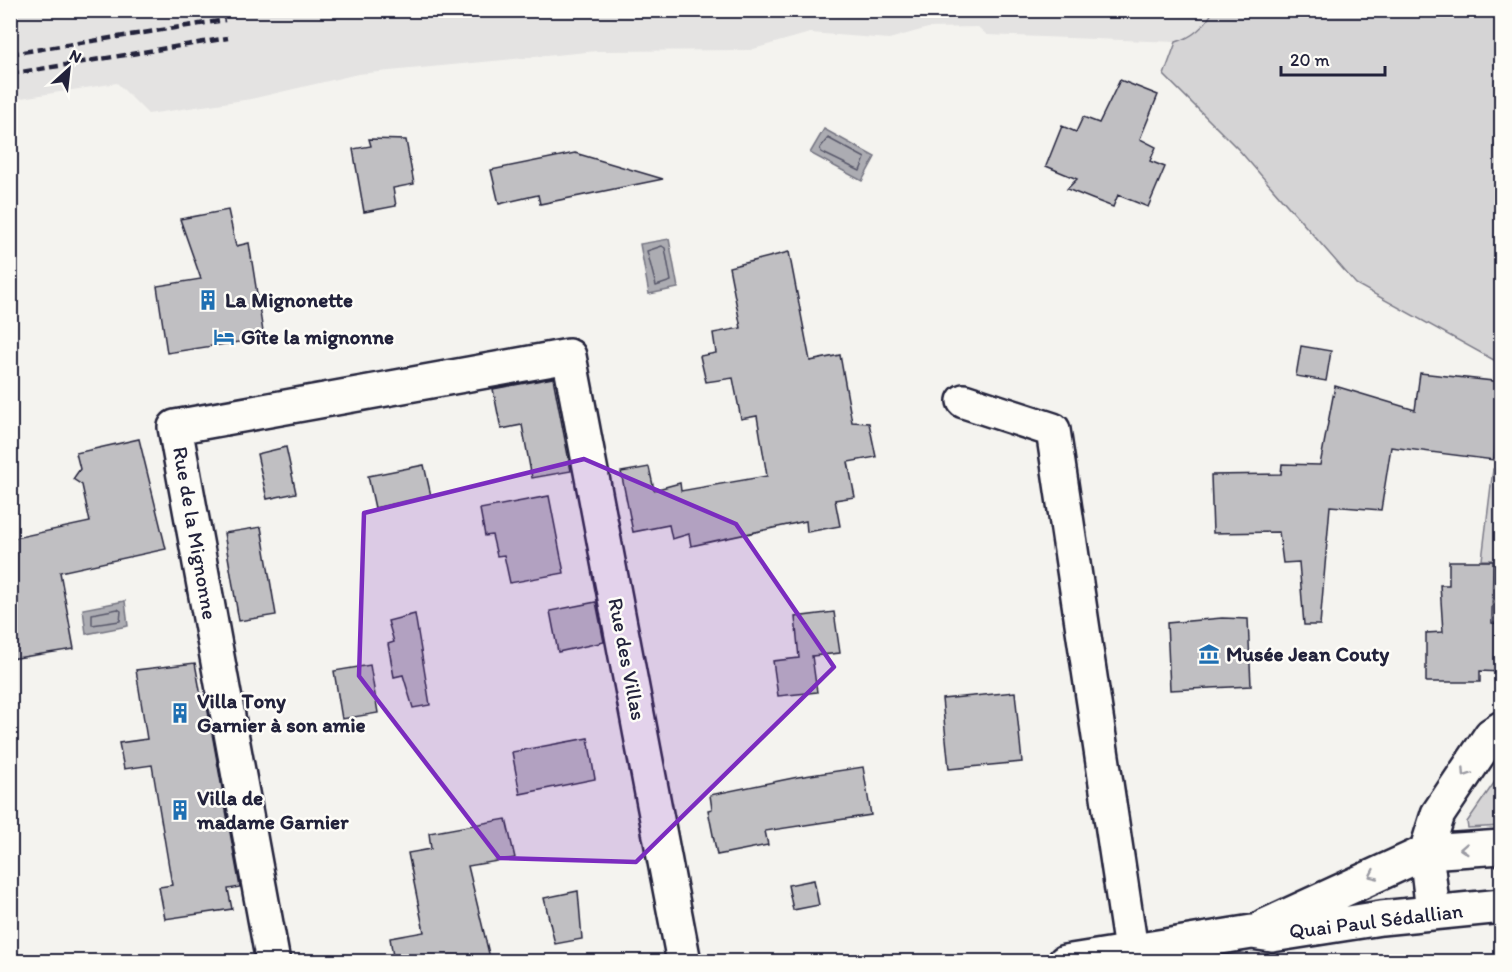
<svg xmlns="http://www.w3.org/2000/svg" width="1512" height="972" viewBox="0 0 1512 972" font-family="Itim,sans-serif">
<rect width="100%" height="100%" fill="#f4f3ef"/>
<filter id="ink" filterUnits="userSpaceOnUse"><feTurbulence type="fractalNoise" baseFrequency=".0167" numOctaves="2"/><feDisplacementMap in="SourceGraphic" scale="12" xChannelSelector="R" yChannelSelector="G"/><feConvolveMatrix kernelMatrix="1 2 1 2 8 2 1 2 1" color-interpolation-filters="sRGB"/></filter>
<g filter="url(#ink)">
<path fill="#e4e3e2" d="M10,11H1213L1208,20L1190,38L1176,42L987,35L978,27L928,28L889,39L810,33L750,50L597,51L358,74L251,99L148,114L117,83L15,99L14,115H11Z"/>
<path fill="#d5d4d5" stroke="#7c7b88" stroke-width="1.5" d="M1213,11H1501V364L1356,284L1239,150L1164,75L1176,42C1193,37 1205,26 1213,11Z
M1493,469L1501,470V560H1482Z
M1501,773V826L1468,828L1467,822Z"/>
<path fill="#acacb2" stroke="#757582" stroke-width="1.5" d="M824,129L875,157L862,181L810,153Z
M669,239L678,288L649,294L640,244Z
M125,601L128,626L86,634L83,609Z"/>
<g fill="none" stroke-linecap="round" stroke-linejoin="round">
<path stroke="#59596b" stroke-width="1.5" d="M828,138L865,158L860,171L821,152L820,148Z
M662,246L665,248L671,281L656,286L647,251Z
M118,609L121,611L120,621L92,625V614Z"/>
</g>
<path fill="#c0bfc2" stroke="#22223b" stroke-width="1.5" d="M1120,80L1158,95L1140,139L1156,147L1150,161L1165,167L1148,207L1118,195L1113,207L1092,199L1067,189L1077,179L1046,166L1062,126L1076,132L1083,117L1099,123Z
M369,139L406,140L414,184L393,188L396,206L364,212L353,149L371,146Z
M575,153L663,179L540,204L538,195L499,204L491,170Z
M228,210L236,246L249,243L264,338L167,353L157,286L201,279L180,219Z
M789,252L810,361L840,355L852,422L869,423L876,457L848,462L855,497L835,500L840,526L807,532L806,521L691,546L689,534L672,539L669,525L633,532L621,472L649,467L654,490L680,483L681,491L767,476L757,416L741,419L733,378L706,382L700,356L716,353L713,333L741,328L729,267Z
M1301,346L1331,351L1326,381L1296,376Z
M1420,373L1502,382L1494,460L1391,447L1381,510L1330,506L1320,625H1304L1299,562L1283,563L1279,532L1213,533L1211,475L1281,474L1282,464L1320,465L1335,386L1415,410Z
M553,378L571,471L532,478L522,425L501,429L493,389Z
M139,439L166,549L60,572L74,649L10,659V539L90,522L82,485L73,479L80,469L76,453Z
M286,447L296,493L267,499L257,454Z
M424,465L431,496L375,508L368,476Z
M549,496L564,573L510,583L504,555L497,556L492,535L485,536L480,509Z
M261,527L276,615L239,621L224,533Z
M1449,561H1493L1492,623L1502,624V672L1480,671V682H1426V633L1443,632L1440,585H1449Z
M596,602L604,642L558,652L550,611Z
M834,612L840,653L812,656L817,692L778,696L773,661L799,658L795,617Z
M415,614L430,705L413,708L403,675L394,677L388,644L394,642L388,621Z
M1222,618L1248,619L1251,686L1170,690L1167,623Z
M195,663L201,696L205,695L240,887L228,889L232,909L165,919L159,887L172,885L152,765L124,769L119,743L147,739L136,670Z
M370,665L378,713L342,719L334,671Z
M1015,692L1022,762L949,769L942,699Z
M588,738L595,779L520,794L512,752Z
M863,767L871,815L765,831L768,845L717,855L708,810L712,809L710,795L798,777Z
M506,819L515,858L468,866L491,962H394L390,938L424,932L408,853L431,849L429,833Z
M814,880L819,905L793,910L788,885Z
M578,891L582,939L555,944L544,898Z"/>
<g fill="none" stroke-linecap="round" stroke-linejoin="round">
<g stroke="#22223b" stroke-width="38">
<path id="minor" d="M964,401L1053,430L1131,950
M1433,912L1426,852L1438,814L1491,735L1502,728
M273,962L175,427L569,356L684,962"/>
</g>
<g stroke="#22223b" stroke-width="38">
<path id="major" d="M1265,926L1426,852L1502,847
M1065,962L1252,932L1272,935L1381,918L1502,906"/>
</g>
<use href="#minor" stroke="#fdfcf7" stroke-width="33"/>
<use href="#major" stroke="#fdfcf7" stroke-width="33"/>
<path stroke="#22223b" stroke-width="4.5" stroke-dasharray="9 4.5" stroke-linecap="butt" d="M10,54L225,20
M10,74L228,38"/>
</g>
<defs><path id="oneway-chevron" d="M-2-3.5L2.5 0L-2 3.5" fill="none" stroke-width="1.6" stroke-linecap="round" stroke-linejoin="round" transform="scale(1.5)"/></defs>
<g stroke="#9a9aa2">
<use href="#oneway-chevron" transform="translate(1466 773) rotate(124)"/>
<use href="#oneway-chevron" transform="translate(1464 849) rotate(176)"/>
<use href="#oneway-chevron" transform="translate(1373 875) rotate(155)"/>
</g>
</g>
<path fill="#7b2cbf" fill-opacity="0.2" stroke="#7b2cbf" stroke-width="4.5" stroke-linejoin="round" d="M584,459L736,524L834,667L636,862L499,858L359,676L364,513Z"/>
<defs>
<g id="building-bare" transform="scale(1.62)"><path d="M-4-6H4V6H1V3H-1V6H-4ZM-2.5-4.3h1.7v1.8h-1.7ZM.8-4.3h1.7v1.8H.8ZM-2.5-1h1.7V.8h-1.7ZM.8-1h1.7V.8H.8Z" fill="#1f6fb2" stroke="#fdfcf7" stroke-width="2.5" paint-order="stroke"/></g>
<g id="hotel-bare" transform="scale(1.62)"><path d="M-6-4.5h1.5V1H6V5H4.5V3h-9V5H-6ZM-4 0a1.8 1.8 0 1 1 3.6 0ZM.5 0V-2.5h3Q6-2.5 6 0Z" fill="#1f6fb2" stroke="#fdfcf7" stroke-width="2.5" paint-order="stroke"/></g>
<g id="museum-bare" transform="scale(1.62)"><path d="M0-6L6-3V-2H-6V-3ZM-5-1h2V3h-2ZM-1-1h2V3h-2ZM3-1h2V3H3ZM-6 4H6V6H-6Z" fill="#1f6fb2" stroke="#fdfcf7" stroke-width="2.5" paint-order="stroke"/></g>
</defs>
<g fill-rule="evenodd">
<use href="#building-bare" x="208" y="300"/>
<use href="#hotel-bare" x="224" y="337"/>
<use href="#museum-bare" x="1209" y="654"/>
<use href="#building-bare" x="180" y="713"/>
<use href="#building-bare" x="180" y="810"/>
</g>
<g text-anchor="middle" stroke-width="5" stroke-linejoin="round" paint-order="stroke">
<g font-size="21" font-weight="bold" fill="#22223b" stroke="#fdfcf7" text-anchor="start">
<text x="225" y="307">La Mignonette</text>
<text x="241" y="344">Gîte la mignonne</text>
<text x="1226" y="661">Musée Jean Couty</text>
<text x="197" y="708">Villa Tony<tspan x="197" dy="24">Garnier à son amie</tspan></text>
<text x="197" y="805">Villa de<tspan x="197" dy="24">madame Garnier</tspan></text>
</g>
<g font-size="21" fill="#22223b" stroke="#fdfcf7">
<text transform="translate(195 533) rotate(80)" y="7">Rue de la Mignonne</text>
<text transform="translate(627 659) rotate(79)" y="7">Rue des Villas</text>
<text transform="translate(1376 921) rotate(-7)" y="7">Quai Paul Sédallian</text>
</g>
</g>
<rect width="1512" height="972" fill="none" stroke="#fdfcf7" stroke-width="36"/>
<rect x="18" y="18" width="1476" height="936" fill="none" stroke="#22223b" stroke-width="2" filter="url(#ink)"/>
<g transform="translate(69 69) rotate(27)" stroke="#fdfcf7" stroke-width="4.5" paint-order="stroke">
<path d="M0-4.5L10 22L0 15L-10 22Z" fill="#22223b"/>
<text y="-9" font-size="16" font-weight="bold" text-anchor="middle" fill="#22223b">N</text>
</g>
<path d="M1281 66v9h104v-9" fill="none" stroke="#22223b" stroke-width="3"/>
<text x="1290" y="66" font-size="18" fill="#22223b" stroke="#fdfcf7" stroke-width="4.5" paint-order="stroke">20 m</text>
</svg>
